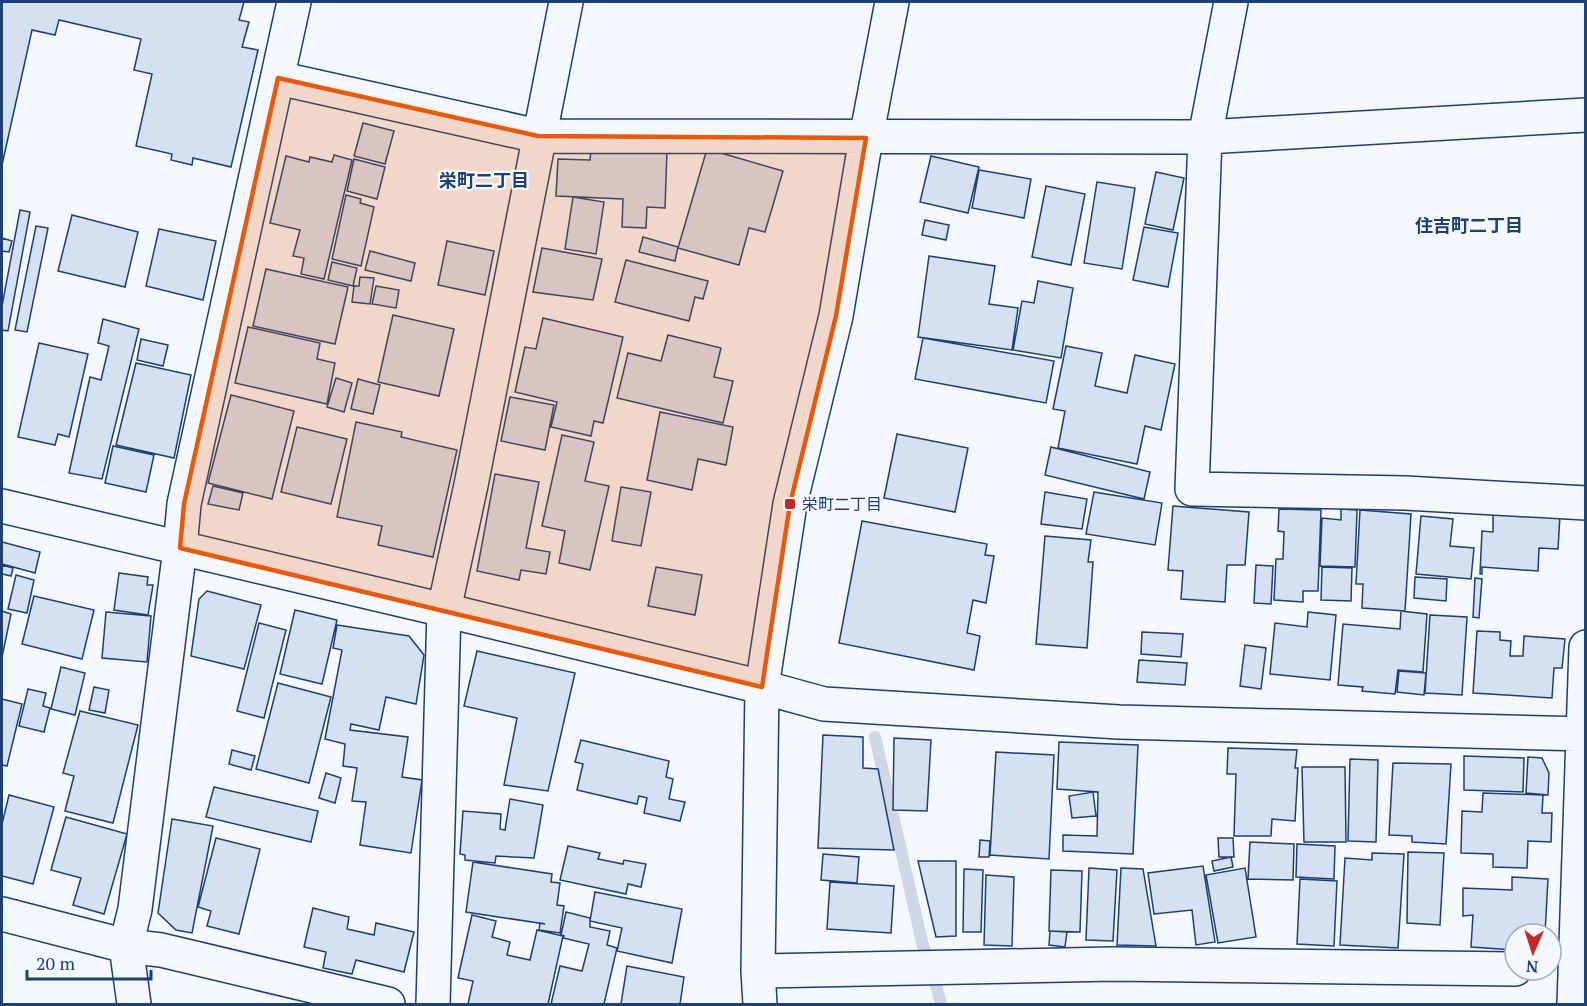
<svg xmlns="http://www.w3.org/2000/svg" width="1587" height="1006" viewBox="0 0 1587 1006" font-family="'PT Serif','Noto Sans JP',serif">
<rect width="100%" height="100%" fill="#f4f7fb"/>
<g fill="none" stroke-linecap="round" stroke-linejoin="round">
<path stroke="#cfd7e4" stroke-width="12" d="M875,737L923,946L934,978L941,1004"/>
</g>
<path fill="#d5e0f0" stroke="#1d3f73" stroke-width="1.5" d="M2,2H244L239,20L249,22L242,47L258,50L231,167L193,158L192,165L171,160L172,154L136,146L152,74L134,70L141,39L59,20L55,35L32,30L2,165Z
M363,123L394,131L385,164L354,156Z
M591,149L667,151L665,208L647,207L646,228L622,227L623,199L556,196L558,159L590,160Z
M707,149L783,171L765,232L749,228L739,265L678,248Z
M334,155L352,160L324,279L301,274L304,258L293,256L300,230L270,223L286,156L309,162L310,157L332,162Z
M931,156L979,167L968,213L920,202Z
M354,159L385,167L377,199L347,191Z
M979,170L1031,179L1024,218L972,208Z
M1156,172L1184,178L1173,230L1145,224Z
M1097,182L1135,188L1122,269L1084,263Z
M1046,186L1085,194L1071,265L1032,257Z
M346,195L361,199L360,203L374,207L361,266L332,259Z
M573,197L604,202L596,254L565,249Z
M20,210L30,212L8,331L2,330V306Z
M72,215L138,232L125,287L58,271Z
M925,220L949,225L946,240L922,235Z
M36,226L48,228L27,332L15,330Z
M1144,227L1178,233L1168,287L1133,280Z
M159,229L216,241L203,300L146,286Z
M643,237L678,247L675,261L639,252Z
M2,238L12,241L9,252L2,251Z
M447,241L494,251L485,295L438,285Z
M542,248L602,259L593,300L533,292Z
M370,251L415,263L411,281L365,270Z
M929,256L995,266L989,304L1018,308L1012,350L918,337Z
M626,260L708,281L703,299L695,297L689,321L615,302Z
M332,262L357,268L353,286L328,280Z
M266,269L348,287L335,344L253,326Z
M360,277L374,278L370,304L352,302L354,286H359Z
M1038,281L1073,288L1061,358L1013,350L1022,301L1034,303Z
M376,286L399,290L396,308L372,304Z
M393,315L454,329L439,396L378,382Z
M543,318L623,337L603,423L594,421L591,436L551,427L557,402L515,392L525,347L536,349Z
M103,319L139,329L102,479L69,473L90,377L101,380L109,346L98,343Z
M248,327L320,343L317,359L335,363L327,404L235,383Z
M668,335L721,348L714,377L733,381L723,423L617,398L628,353L661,361Z
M923,338L1054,361L1046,403L915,379Z
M141,339L168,345L163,366L137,360Z
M39,343L88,354L69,437L58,434L55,445L18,437Z
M1066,346L1102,353L1095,386L1127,393L1135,355L1175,364L1161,430L1145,426L1137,464L1058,448L1065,411L1053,409Z
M136,363L191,375L174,458L116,445Z
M336,378L352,383L344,412L327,407Z
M358,379L380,385L373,414L351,409Z
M231,395L294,411L272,499L208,483Z
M510,397L554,405L545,450L501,441Z
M660,412L733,427L726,465L698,459L692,490L647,480Z
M356,422L402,432L401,437L457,450L433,557L378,545L382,526L337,517Z
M297,427L347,439L331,504L281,492Z
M897,434L968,448L955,512L884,498Z
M562,435L594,442L585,481L609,486L590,570L559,563L565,531L542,526Z
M113,446L154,455L146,492L105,483Z
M1051,447L1150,472L1144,499L1045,475Z
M495,474L539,482L526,548L550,552L546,574L521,570L519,580L477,571Z
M213,486L243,493L239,510L208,504Z
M621,487L651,492L641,546L612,541Z
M1045,492L1087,499L1082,529L1041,524Z
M1094,492L1162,503L1155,545L1086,534Z
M1173,506L1249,512L1245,565H1227L1225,602L1181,599L1183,571L1168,570Z
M1279,509L1321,510L1318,591H1303V602L1274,600L1276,559H1283L1284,532L1278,531Z
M1341,509L1357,510L1355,567L1320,566L1322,518L1341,520Z
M1360,510L1411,514L1405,611L1362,608L1363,584H1356Z
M1493,513L1560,515L1558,549L1539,548L1538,571L1482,567V574H1480L1482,531L1493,532Z
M1421,516L1453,519L1450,546L1474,548L1471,579L1416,574Z
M862,521L987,544L985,555L994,556L986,603L973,600L967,633L980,636L974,670L839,643Z
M1045,536L1091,540L1088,562H1093L1087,648L1036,644Z
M2,542L40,552L35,573L2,564Z
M2,565L13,568L11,576L2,574Z
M1256,565L1273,566L1271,604L1254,603Z
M656,567L702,575L695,615L648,606Z
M1322,567L1352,568L1351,601L1321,600Z
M119,573L148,577L147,585H153L148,615L114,610Z
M16,575L34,580L27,613L8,609Z
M1415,577L1447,579L1446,601L1414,598Z
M1475,578L1482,579L1479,618L1473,617Z
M207,591L261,605L244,669L191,656L199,599Z
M34,596L94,610L82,659L22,644Z
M295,610L337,620L322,684L280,674Z
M2,611L11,614L2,657Z
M1401,611L1427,614L1423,672L1398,670L1395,694L1362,691L1363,687L1338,685L1343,624L1400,629Z
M106,612L151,616L147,662L102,658Z
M1308,612L1336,615L1330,680L1270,674L1275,623L1307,627Z
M1430,615L1467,617L1462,695L1425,693Z
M259,623L286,630L264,718L237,711Z
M337,625L409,636L424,655L416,704L386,697L379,730L351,724L350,730L408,737L402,777L422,780L411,853L360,845L366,802L352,801L357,768L343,766L345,744L325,739L342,650L333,648Z
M1477,631L1500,632V640L1511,641L1510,656H1523L1524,636L1565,639L1562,668H1554L1552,698L1473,693Z
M1142,632L1183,634L1181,657L1141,654Z
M1245,645L1266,648L1261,689L1240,686Z
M477,651L575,673L548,791L504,785L517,718L464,706Z
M1139,660L1187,663L1185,685L1137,682Z
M61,667L85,673L75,715L51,709Z
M1399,671L1426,673L1424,695L1397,692Z
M278,683L331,697L309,783L256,769Z
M94,687L109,690L105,713L89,710Z
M28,689L46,693L43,706L50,708L44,732L19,726Z
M2,699L22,704L7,766L2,765Z
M80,711L138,725L113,823L65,811L74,776L63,773Z
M823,735L863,737V768L878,769L894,850L818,848Z
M894,738L931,740L927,811L893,810Z
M581,740L669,761L666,777L673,779L669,799L685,802L680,821L644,813L647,798L639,796L637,804L577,790L583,764L575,762Z
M1059,742L1138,745L1133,854L1063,851V835L1097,836L1098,792L1057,789Z
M1228,748L1297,750L1295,768H1298L1295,821L1272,819L1271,836H1234L1236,774H1227Z
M232,750L255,756L251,770L229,764Z
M996,752L1054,755L1049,859L990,855Z
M1464,756L1524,758L1523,792L1464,790Z
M1528,757L1542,758L1549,773L1548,795L1526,793Z
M1350,759L1378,760L1376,842L1348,841Z
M1393,763L1451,764L1446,844L1412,842V836L1389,835Z
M1302,767H1345L1346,842H1304Z
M326,773L341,778L335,803L319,798Z
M214,787L318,811L311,842L206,817Z
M1093,792L1096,816L1072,818L1069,796Z
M1483,793L1543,795L1542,813H1552L1551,842L1528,841L1527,868L1493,867V854L1461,853L1462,811L1482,812Z
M9,795L54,807L33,884L2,876V824Z
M510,799L543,805L534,858L496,856L495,863L465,860V855L460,854L463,811L501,814L500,829L505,830Z
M66,817L127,834L104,914L73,905L81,878L51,870Z
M172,819L213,826L192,933L176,930L158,913Z
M216,838L260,849L239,934L207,926L211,911L198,907Z
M1218,838H1233L1234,857H1219Z
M980,840L990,841L989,857H979Z
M1250,842L1294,844L1293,880L1248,879Z
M1297,844L1335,846L1334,879L1296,877Z
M568,846L600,853L598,859L623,864L624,860L646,864L641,887L628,884L626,894L560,880Z
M1408,852L1444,853L1440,925L1407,923Z
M1372,853L1404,854L1398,948L1340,945L1345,858L1372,860Z
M823,854L859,857L857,883L821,880Z
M1231,857L1233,867L1214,871L1212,861Z
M918,861H956V936L936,937Z
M473,862L552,874L551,882L560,883L557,905L564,906L560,933L539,930L540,923L545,924L466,912Z
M1203,866L1215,942L1196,945L1192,910L1154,914L1148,873Z
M1089,868L1117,870L1113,941L1086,940Z
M1121,868L1143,869L1156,946L1117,945Z
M1245,868L1256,937L1218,943L1206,875Z
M964,869L983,870L981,932H963Z
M1051,870L1082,871L1080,932L1049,931Z
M986,875L1014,877L1012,946L984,945Z
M1512,877L1548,879L1545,934H1515V950L1471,947L1473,915L1463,916V888L1512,890Z
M1300,879L1337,881L1334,946L1297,944Z
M830,882L894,886L891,933L827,929Z
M595,892L682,909L672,963L617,951L622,928L590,921Z
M313,908L349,917L347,929L374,935L376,923L414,932L404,972L356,960L352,974L323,968L326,952L304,947Z
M566,912L590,918V927L610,931L607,945L617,948L604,1004H551L560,966L582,971L589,944L563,938L564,936L561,935Z
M472,915L496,921L492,937L510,942L507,955L530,960L537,930L563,936L548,1004H468L473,981L458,978Z
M1050,931L1067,932L1065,947L1049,945Z
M627,966L684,977L680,1004H621Z"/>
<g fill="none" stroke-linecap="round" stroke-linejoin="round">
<g stroke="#1d3f73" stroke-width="36">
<path id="minor" d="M1231,2L1205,137L1192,489L1405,493L1586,503
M278,78L538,136L1205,137L1586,115
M2,506L444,610L762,687L824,704L1119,722L1586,734
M2,914L126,946L161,950L388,1004
M758,971L1113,964L1515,969
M134,1004L126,946L135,909L180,548L184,504L294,2
M433,1004L444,610L471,485L566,2
M760,1004L758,971L762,687L790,504L836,316L866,138L892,2
M1574,1004L1586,647"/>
</g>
<use href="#minor" stroke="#f4f7fb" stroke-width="33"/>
</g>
<path fill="#e8590c" fill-opacity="0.2" stroke="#e8590c" stroke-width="4.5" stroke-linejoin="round" d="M278,78L538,136L866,138L836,316L790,504L762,687L180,548L184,504Z"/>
<rect fill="#c62828" stroke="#f4f7fb" stroke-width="2" x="784" y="498" width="12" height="12" rx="3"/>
<g text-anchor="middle" stroke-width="4.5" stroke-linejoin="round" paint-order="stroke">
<g font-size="16" fill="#1d3f73" stroke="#f4f7fb" text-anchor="start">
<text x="802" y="510">栄町二丁目</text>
</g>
<g font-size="18" font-weight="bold" fill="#1d3f73" stroke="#f4f7fb">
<text x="484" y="187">栄町二丁目</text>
<text x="1469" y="232">住吉町二丁目</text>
</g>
</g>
<rect width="1587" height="1006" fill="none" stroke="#1d3f73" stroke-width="6"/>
<g transform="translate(1533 952) rotate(183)"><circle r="28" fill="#f4f7fb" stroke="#9eadc5" stroke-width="1.5"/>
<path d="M0-4.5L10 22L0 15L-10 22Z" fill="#c62828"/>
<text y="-9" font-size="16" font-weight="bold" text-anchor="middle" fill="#1d3f73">N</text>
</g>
<path d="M27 970v9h124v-9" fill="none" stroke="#1d3f73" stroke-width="3"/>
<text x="36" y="970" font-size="18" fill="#1d3f73" stroke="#f4f7fb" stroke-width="4.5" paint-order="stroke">20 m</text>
</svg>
